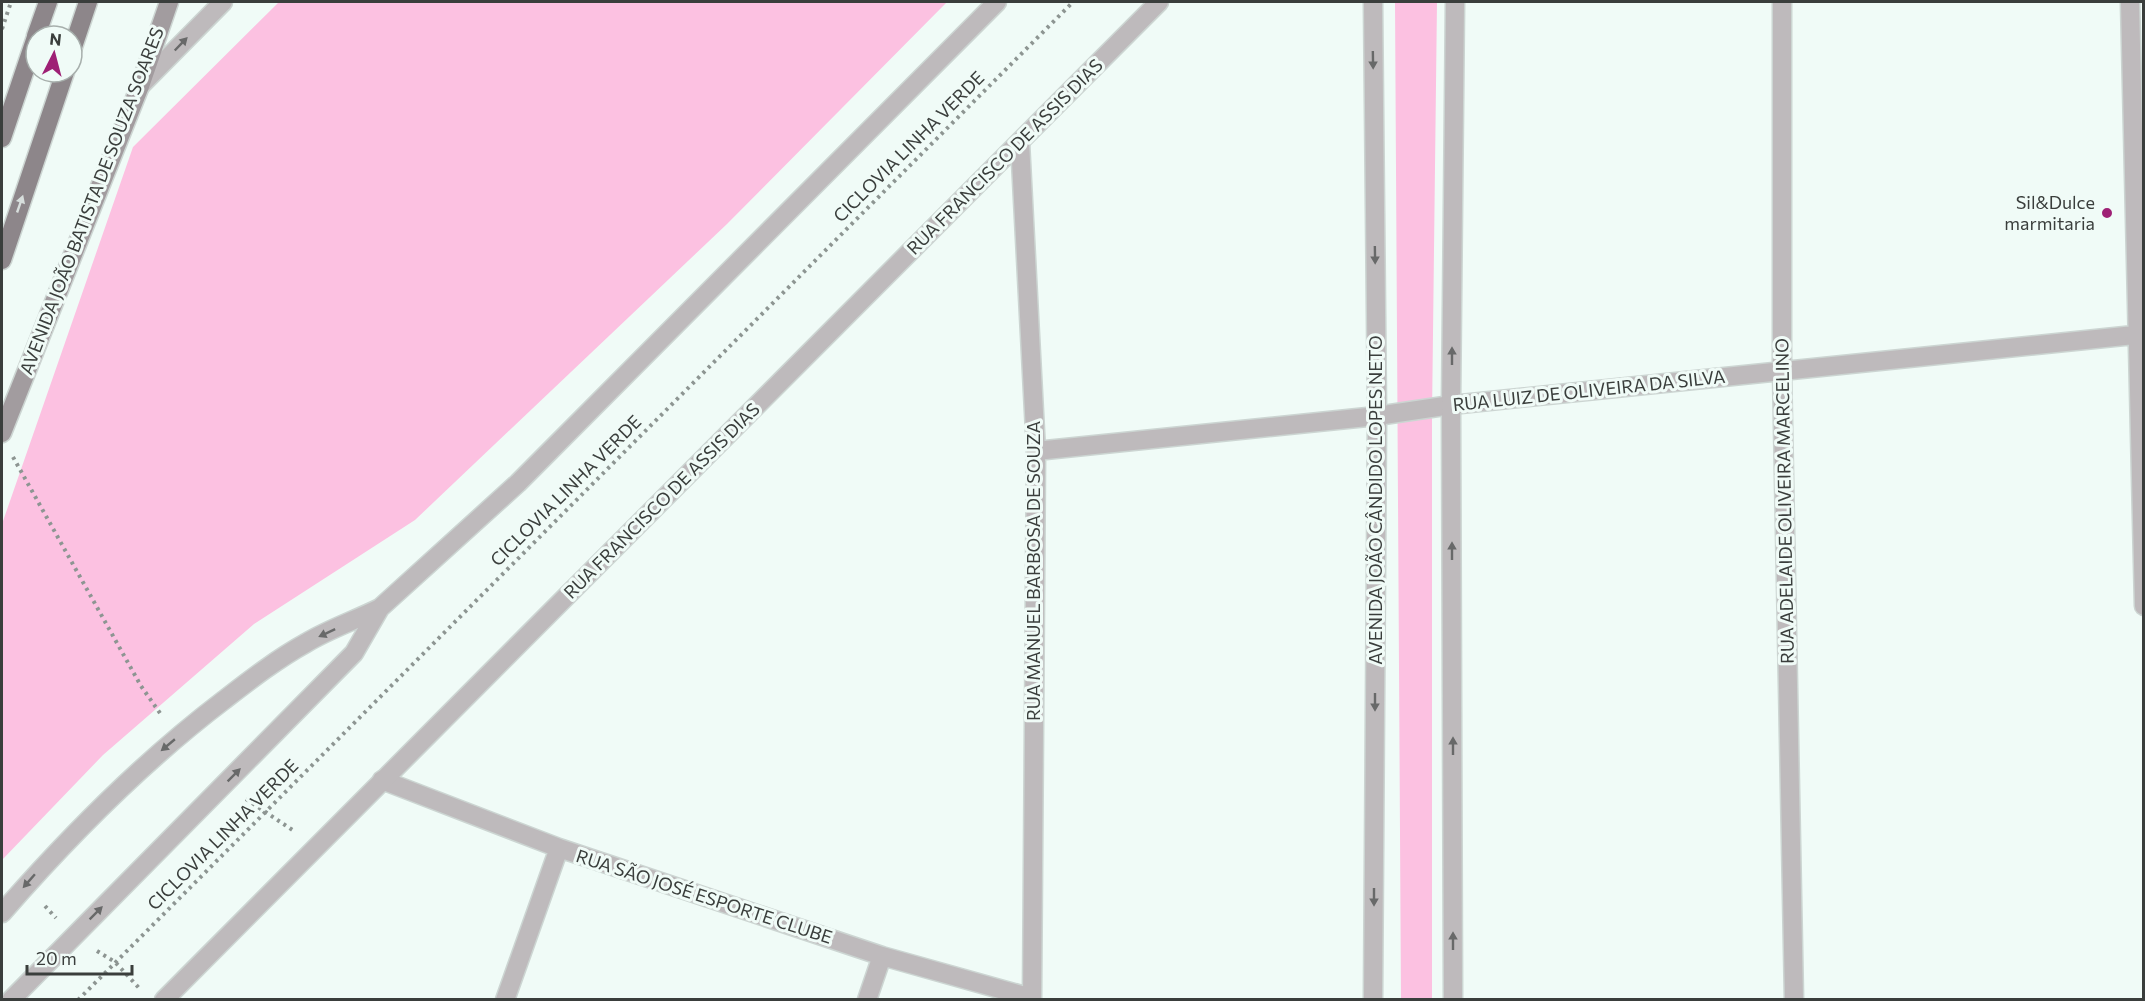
<svg xmlns="http://www.w3.org/2000/svg" width="2145" height="1001" viewBox="0 0 2145 1001" font-family="Commissioner,sans-serif">
<rect width="100%" height="100%" fill="#f0fbf7"/>
<path fill="#fcc1e1" d="M279,2H947L727,224L415,520L254,624L103,755L2,860V524L133,147Z
M1395,2H1437L1432,416V1000L1401,999Z"/>
<g fill="none" stroke-linecap="round" stroke-linejoin="round">
<g stroke="#ccd5d2" stroke-width="21">
<path id="service" d="M2,913C70,835 141,763 224,700C250,680 277,659 306,643C329,629 356,620 380,608
M11,1000L354,653L380,608L518,483L997,2"/>
</g>
<g stroke="#ccd5d2" stroke-width="21">
<path id="minor" d="M1782,2V372L1794,1000
M2130,2L2144,606
M140,86L223,2
M1020,142L1036,451L1032,1000
M1036,451L1377,416L1451,405L2144,334
M382,780L559,848L882,956L1032,998
M505,1000L559,848
M867,1000L882,956"/>
</g>
<g stroke="#ccd5d2" stroke-width="21">
<path id="tertiary" d="M1373,2L1377,416L1373,1000
M164,1000L1159,2
M1453,1000L1451,405L1455,2"/>
</g>
<g stroke="#ccd5d2" stroke-width="21">
<path id="secondary" d="M2,433L140,86L169,2"/>
</g>
<g stroke="#ccd5d2" stroke-width="21">
<path id="primary" d="M36,36L48,2
M72,50L88,2
M2,138L36,37
M2,260L65,72"/>
</g>
<path stroke="#8d9592" stroke-width="4" stroke-dasharray="3 4.5" stroke-linecap="butt" d="M2,29L11,2
M13,457L141,686L162,716
M246,799L294,831
M45,906L56,918
M97,951L115,962L140,989
M78,1000L1073,2"/>
<use href="#service" stroke="#bebabc" stroke-width="18"/>
<use href="#minor" stroke="#bebabc" stroke-width="18"/>
<use href="#tertiary" stroke="#bebabc" stroke-width="18"/>
<use href="#secondary" stroke="#a29c9f" stroke-width="18"/>
<use href="#primary" stroke="#8d868a" stroke-width="18"/>
</g>
<defs><path id="oneway-solid" d="M-6-.8H1V-3.2L6.5 0L1 3.2V.8H-6Z" transform="scale(1.5)"/></defs>
<g fill="#686969">
<use href="#oneway-solid" transform="translate(181 44) rotate(-46)"/>
<use href="#oneway-solid" transform="translate(1373 60) rotate(89)"/>
<use href="#oneway-solid" transform="translate(1375 255) rotate(89)"/>
<use href="#oneway-solid" transform="translate(1452 356) rotate(-90)"/>
<use href="#oneway-solid" transform="translate(1452 551) rotate(-90)"/>
<use href="#oneway-solid" transform="translate(327 633) rotate(155)"/>
<use href="#oneway-solid" transform="translate(1375 702) rotate(90)"/>
<use href="#oneway-solid" transform="translate(168 745) rotate(140)"/>
<use href="#oneway-solid" transform="translate(1453 746) rotate(-90)"/>
<use href="#oneway-solid" transform="translate(234 775) rotate(-45)"/>
<use href="#oneway-solid" transform="translate(29 881) rotate(131)"/>
<use href="#oneway-solid" transform="translate(1374 897) rotate(90)"/>
<use href="#oneway-solid" transform="translate(96 913) rotate(-45)"/>
<use href="#oneway-solid" transform="translate(1453 941) rotate(-90)"/>
</g>
<use fill="#d7dedc" href="#oneway-solid" transform="translate(20 204) rotate(-71)"/>
<circle fill="#9e2075" stroke="#f0fbf7" stroke-width="2" cx="2107" cy="213" r="6"/>
<g text-anchor="middle" stroke-width="6" stroke-linejoin="round" paint-order="stroke">
<g font-size="18" fill="#3a3e3c" stroke="#f0fbf7">
<text transform="translate(909 147) rotate(-45)" y="6">CICLOVIA LINHA VERDE</text>
<text transform="translate(1005 157) rotate(-45)" y="6">RUA FRANCISCO DE ASSIS DIAS</text>
<text transform="translate(92 201) rotate(-69)" y="6">AVENIDA JOÃO BATISTA DE SOUZA SOARES</text>
<text transform="translate(1589 391) rotate(-6)" y="6">RUA LUIZ DE OLIVEIRA DA SILVA</text>
<text transform="translate(566 491) rotate(-45)" y="6">CICLOVIA LINHA VERDE</text>
<text transform="translate(1376 500) rotate(-90)" y="6">AVENIDA JOÃO CÂNDIDO LOPES NETO</text>
<text transform="translate(662 501) rotate(-45)" y="6">RUA FRANCISCO DE ASSIS DIAS</text>
<text transform="translate(1785 501) rotate(-91)" y="6">RUA ADELAIDE OLIVEIRA MARCELINO</text>
<text transform="translate(1034 571) rotate(-90)" y="6">RUA MANUEL BARBOSA DE SOUZA</text>
<text transform="translate(223 835) rotate(-45)" y="6">CICLOVIA LINHA VERDE</text>
<text transform="translate(704 897) rotate(18)" y="6">RUA SÃO JOSÉ ESPORTE CLUBE</text>
</g>
<g font-size="18" fill="#3a3e3c" stroke="#f0fbf7" text-anchor="end">
<text x="2095" y="209">Sil&amp;Dulce<tspan x="2095" dy="21">marmitaria</tspan></text>
</g>
</g>
<rect width="2145" height="1001" fill="none" stroke="#3a3e3c" stroke-width="6"/>
<g transform="translate(54 54) rotate(6)"><circle r="28" fill="#f0fbf7" stroke="#a7afac" stroke-width="1.5"/>
<path d="M0-4.5L10 22L0 15L-10 22Z" fill="#9e2075"/>
<text y="-9" font-size="16" font-weight="bold" text-anchor="middle" fill="#3a3e3c">N</text>
</g>
<path d="M27 965v9h105v-9" fill="none" stroke="#3a3e3c" stroke-width="3"/>
<text x="36" y="965" font-size="18" fill="#3a3e3c" stroke="#f0fbf7" stroke-width="4.5" paint-order="stroke">20 m</text>
</svg>
